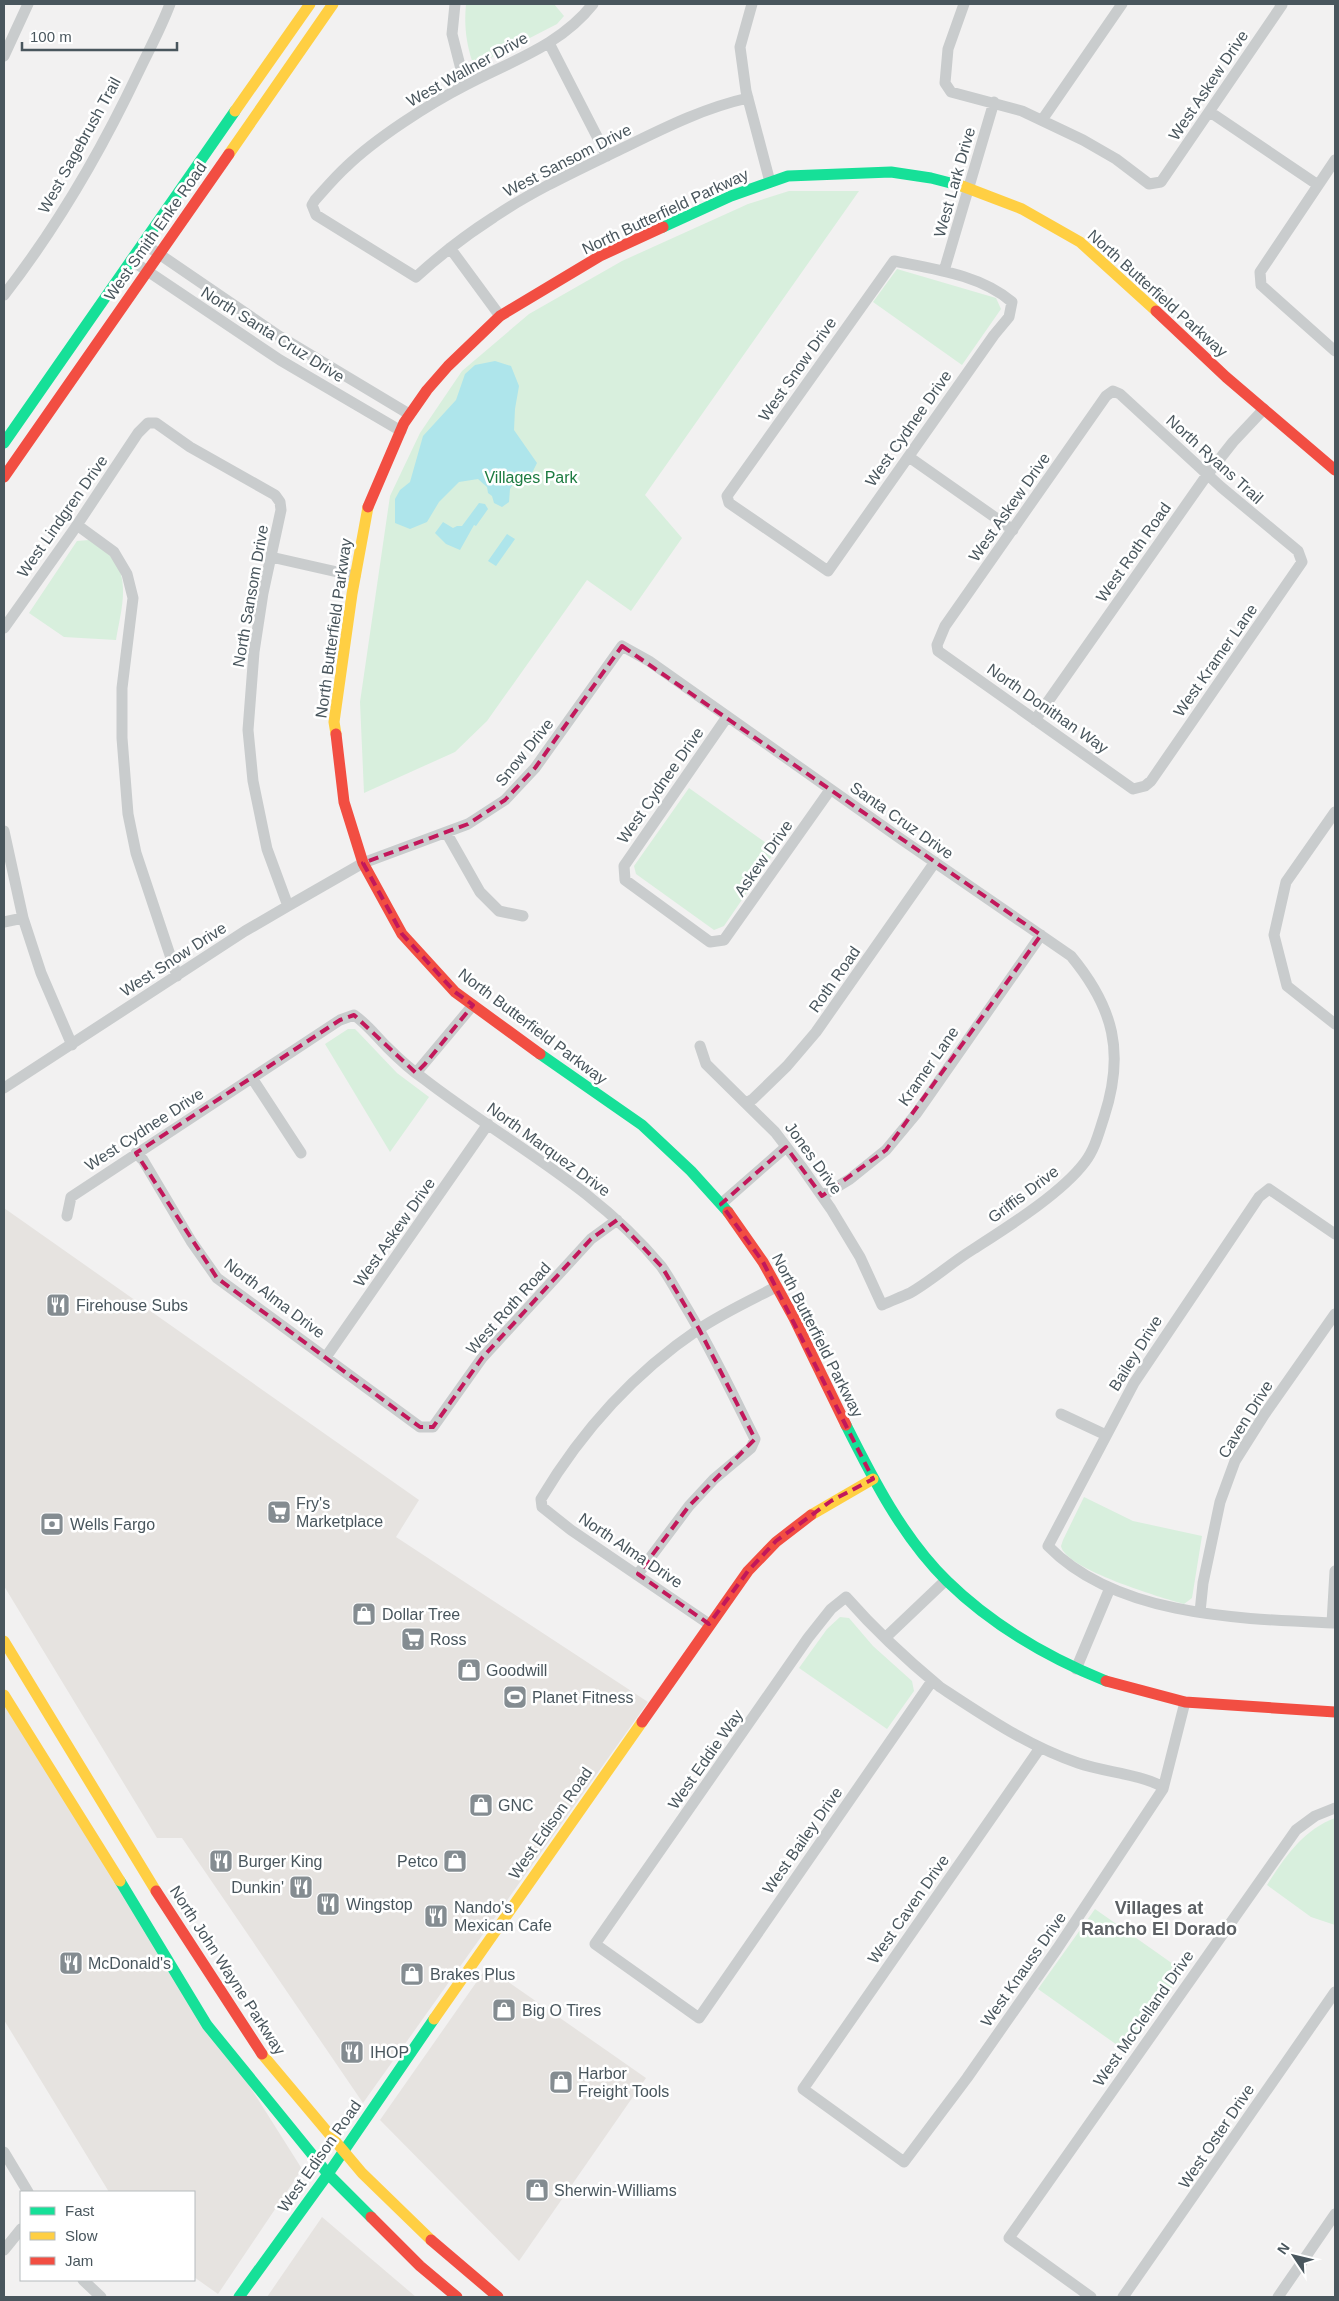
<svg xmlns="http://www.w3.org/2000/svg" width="1339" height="2301" viewBox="0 0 1339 2301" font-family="Arial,sans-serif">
<rect width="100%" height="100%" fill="#f2f1f1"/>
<path fill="#e6e3e0" d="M4,1208L419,1500L396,1537L648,1702L363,2103L182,1838H157L4,1586Z
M4,1697L302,2169L218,2294L194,2277V2192H109L4,2020Z
M487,1967L646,2078L519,2261L380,2120Z
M322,2217L416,2297H267Z"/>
<path fill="#d8efdd" d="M466,4H554L564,16L557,24L479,64L472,61C466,41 464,25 466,4Z
M789,191H859L645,495L682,538L631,611L587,580L487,721L455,752L364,793L360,702L390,496L420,433L462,371L529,314L622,261L748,204Z
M897,269L996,298L1001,309L962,365L873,302Z
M89,540C96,545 105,550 111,556C132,579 120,614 116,640L64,637L29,613L77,541Z
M689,788L776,850L724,926L714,930L636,874L634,866Z
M348,1029H355L358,1032L397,1073L429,1097L390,1152L325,1044Z
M1084,1497L1133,1521L1202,1536L1192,1598L1184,1604C1162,1598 1065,1569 1061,1546L1063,1540Z
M840,1617L849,1618L873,1646L912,1681L914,1691L887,1729L799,1668L827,1629Z
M1335,1818V1925L1311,1917L1267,1885C1285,1857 1303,1830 1335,1818Z
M1095,1909L1183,1971L1127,2052L1038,1989Z"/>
<path fill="#aee5eb" d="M495,361L511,366L519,386L515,409L514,430L537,463L530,477L517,478L510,489L509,502L502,507L494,503L492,496L488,493L487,487L478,479L459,482L439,502L427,522L410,529L395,523V499L400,490L410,482L423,436L456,400L465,374L475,365Z
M479,503L485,504L488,509L476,526L474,525L460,550L446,544L435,533L443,522L453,528L457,526H462Z
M507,534L515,539L496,566L488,561Z"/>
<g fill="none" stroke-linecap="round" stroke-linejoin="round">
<path stroke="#c9cccd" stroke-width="11" d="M455,4L452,34L465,85
M593,4C560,46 511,61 466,85C429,104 376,138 346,167C335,177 325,189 315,200L312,205L316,215L416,277C440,255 466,235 494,217C534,190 578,170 621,149C662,129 703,108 748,98
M752,4L740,47L746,91L770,182
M964,4L948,49L945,83L951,92L1022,111L1083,140L1116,159L1149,184L1161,182L1282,5L1280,4
M549,43L607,156
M4,56L28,4
M1210,112L1318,185
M1042,120L1122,4
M1335,160L1260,272L1261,285L1335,351
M143,243L279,336L409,414
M450,248L500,316
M131,260L280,360L401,431
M894,261C934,269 981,275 1012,302L1009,317L994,335L828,571L729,503L727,496Z
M944,271L994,102
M4,295C57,227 101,151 138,73C149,50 161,28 170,4
M1113,391L1120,394L1221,487L1298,551L1302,562L1151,781L1145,786L1133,789L938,651L937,645L945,626L1106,396Z
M909,457L1013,530
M77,525L114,552L127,574L133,598L122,688V738L128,814L136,853L177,976
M271,557L355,576
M4,628L73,531L138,433L148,423H156L190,447L275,495L280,502L281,510L263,593L254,652L248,730L253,781L267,849L288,906
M727,717L624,866L625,880L710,942L724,940L830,790
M1035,720L1207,475L1233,442L1264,409
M1335,812L1286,882L1274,935L1287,986L1335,1024
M4,831L23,918L41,973L72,1045
M446,832L480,892L499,911L523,916
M4,922L23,918
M416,1073L473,1005
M252,1078L301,1153
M4,1088L245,931L288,906L363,863L468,824L505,800L535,768L622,646L649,661L901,839L1071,956C1114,1008 1125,1053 1104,1117C1099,1132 1095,1149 1085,1162C1061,1194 1006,1228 972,1250C951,1263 931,1281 910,1293C901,1297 891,1301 882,1305L860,1257L831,1209L801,1166L775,1132L706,1064L700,1046
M746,1103L753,1099L787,1066L816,1032L935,862
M136,1153L143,1160L191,1241L217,1278L420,1427H433L482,1358L591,1239L617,1220
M822,1196L850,1179L886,1150L916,1114L1041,935
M721,1204L786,1147
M67,1216L71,1197L340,1020L354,1015C367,1024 376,1036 387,1047C398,1058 411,1070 424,1079C504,1141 595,1186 661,1266C669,1277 676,1290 683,1302C710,1346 732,1393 755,1439L751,1448L714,1479L689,1506L638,1574
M1335,1234L1269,1189L1259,1197L1134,1383L1048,1546C1117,1617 1243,1619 1335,1623
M326,1357L488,1124
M1061,1414L1106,1435
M1200,1612L1203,1583L1220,1502L1235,1461L1264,1415L1335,1314
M1332,1623L1335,1571
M709,1624L571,1530L542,1507L541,1499C581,1432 634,1373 699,1329C723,1313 751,1300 776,1287
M885,1638L946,1580
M1076,1669L1110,1588
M932,1681L699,2018L595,1944L808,1638L831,1609L846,1597C875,1630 906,1659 940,1687C984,1716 1028,1746 1078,1763C1104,1772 1140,1774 1163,1787
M1040,1748L803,2089L904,2162L967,2078L1057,1949L1163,1789L1185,1702
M4,2152L28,2192
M4,2250L21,2229
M83,2280L101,2297
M1091,2297L1009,2238L1296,1830L1315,1816L1335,1808
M1123,2297L1335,1992
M1278,2297L1335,2214"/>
<path stroke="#16e098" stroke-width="11" d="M663,227L731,196L788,176L891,172L931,178L962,186
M4,443L235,111
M540,1054L642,1125L691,1171L728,1212
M846,1425C873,1479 903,1538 947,1581C992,1625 1047,1657 1106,1681
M120,1881L207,2025L328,2174L371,2217
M239,2297L328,2174L434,2019"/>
<path stroke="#ffcf43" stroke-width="11" d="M235,111L310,4
M229,154L333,4
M962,186L1022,209L1080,242L1156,311
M336,734L334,722L352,594L368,507
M811,1515L873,1479
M4,1641L156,1891
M4,1695L120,1881
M434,2019L642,1722
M262,2054L362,2173L431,2240"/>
<path stroke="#f24e42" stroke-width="11" d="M1156,311L1226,377L1335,470
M4,477L229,154
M368,507L404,423L427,390L448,366L500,316L600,256L663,227
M336,734L344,802L363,863L402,934L455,992L540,1054
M728,1212L763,1262L794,1318L846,1425
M1106,1681L1185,1702L1335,1712
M642,1722L748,1571L776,1542L811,1515
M156,1891L262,2054
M371,2217L420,2266L457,2297
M431,2240L498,2297"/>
</g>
<path fill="none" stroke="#c2185b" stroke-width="4" stroke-dasharray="10 6" stroke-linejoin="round" d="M622,646L1041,935L886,1150L822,1196L786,1147L721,1204L763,1262L873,1479L831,1501L776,1541L748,1571L709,1624L638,1574L689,1506L755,1439L699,1329L662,1267L617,1220L591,1239L482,1358L433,1427H420L217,1278L136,1153L340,1020L354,1015L416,1073L425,1064L473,1005L455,992L402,934L363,863L468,824L505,800L535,768Z"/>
<defs>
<g id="restaurant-square" transform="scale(1.25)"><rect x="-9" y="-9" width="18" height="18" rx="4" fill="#848c91" stroke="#fff"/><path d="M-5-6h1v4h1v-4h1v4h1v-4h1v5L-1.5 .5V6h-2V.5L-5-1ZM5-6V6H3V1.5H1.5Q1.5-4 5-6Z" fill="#fff"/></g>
<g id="supermarket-square" transform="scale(1.25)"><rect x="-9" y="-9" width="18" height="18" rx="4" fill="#848c91" stroke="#fff"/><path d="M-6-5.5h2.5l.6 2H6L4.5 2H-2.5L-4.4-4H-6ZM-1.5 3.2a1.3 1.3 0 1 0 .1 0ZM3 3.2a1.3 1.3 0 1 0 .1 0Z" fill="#fff"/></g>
<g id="bank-square" transform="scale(1.25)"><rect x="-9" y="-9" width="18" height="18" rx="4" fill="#848c91" stroke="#fff"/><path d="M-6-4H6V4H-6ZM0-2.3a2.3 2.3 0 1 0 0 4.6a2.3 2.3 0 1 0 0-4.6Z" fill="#fff"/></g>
<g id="shop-square" transform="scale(1.25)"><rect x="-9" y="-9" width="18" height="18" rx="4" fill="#848c91" stroke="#fff"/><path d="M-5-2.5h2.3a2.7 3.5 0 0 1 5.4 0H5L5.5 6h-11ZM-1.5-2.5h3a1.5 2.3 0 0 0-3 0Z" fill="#fff"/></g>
<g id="stadium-square" transform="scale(1.25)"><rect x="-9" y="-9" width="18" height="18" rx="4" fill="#848c91" stroke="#fff"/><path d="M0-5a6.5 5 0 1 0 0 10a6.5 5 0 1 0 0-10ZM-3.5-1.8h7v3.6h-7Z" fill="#fff"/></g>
</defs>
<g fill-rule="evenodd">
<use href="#restaurant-square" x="58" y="1305"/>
<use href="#supermarket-square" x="279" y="1512"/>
<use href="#bank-square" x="52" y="1524"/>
<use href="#shop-square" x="364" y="1614"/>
<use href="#supermarket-square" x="413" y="1639"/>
<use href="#shop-square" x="469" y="1670"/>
<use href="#stadium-square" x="515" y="1697"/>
<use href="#shop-square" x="481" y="1805"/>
<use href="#restaurant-square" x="221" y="1861"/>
<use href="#shop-square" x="455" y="1861"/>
<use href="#restaurant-square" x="301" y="1887"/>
<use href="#restaurant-square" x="328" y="1904"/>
<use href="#restaurant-square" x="436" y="1916"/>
<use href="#restaurant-square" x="71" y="1963"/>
<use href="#shop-square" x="412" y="1974"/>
<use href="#shop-square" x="504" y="2010"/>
<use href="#restaurant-square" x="352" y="2052"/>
<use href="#shop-square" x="561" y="2082"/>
<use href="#shop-square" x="537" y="2190"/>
</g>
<g text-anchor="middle" stroke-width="5" stroke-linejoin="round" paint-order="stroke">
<g font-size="16" fill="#49565d" stroke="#fff">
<text transform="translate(467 69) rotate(-29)" y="6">West Wallner Drive</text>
<text transform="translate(1208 85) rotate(-56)" y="6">West Askew Drive</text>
<text transform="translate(79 145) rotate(-61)" y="6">West Sagebrush Trail</text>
<text transform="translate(567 160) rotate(-27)" y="6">West Sansom Drive</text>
<text transform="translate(954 182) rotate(-74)" y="6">West Lark Drive</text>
<text transform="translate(665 211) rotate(-25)" y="6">North Butterfield Parkway</text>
<text transform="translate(155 231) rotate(-55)" y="6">West Smith Enke Road</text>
<text transform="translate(1158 293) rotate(42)" y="6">North Butterfield Parkway</text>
<text transform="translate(273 334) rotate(32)" y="6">North Santa Cruz Drive</text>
<text transform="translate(797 369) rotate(-55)" y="6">West Snow Drive</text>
<text transform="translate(908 428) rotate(-55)" y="6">West Cydnee Drive</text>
<text transform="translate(1215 459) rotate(42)" y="6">North Ryans Trail</text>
<text transform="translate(1009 507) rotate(-55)" y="6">West Askew Drive</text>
<text transform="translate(62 516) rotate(-55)" y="6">West Lindgren Drive</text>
<text transform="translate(1133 552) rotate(-55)" y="6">West Roth Road</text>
<text transform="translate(250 596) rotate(-80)" y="6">North Sansom Drive</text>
<text transform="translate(333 628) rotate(-82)" y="6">North Butterfield Parkway</text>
<text transform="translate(1215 660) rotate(-55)" y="6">West Kramer Lane</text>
<text transform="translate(1048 708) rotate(35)" y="6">North Donithan Way</text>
<text transform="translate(524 752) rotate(-51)" y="6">Snow Drive</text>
<text transform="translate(660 785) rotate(-55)" y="6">West Cydnee Drive</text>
<text transform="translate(902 820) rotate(35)" y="6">Santa Cruz Drive</text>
<text transform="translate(763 858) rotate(-55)" y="6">Askew Drive</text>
<text transform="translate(173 959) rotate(-33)" y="6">West Snow Drive</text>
<text transform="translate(834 979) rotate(-55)" y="6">Roth Road</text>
<text transform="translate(533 1026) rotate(37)" y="6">North Butterfield Parkway</text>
<text transform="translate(928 1066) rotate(-55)" y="6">Kramer Lane</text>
<text transform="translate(144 1129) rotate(-33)" y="6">West Cydnee Drive</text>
<text transform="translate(549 1149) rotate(36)" y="6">North Marquez Drive</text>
<text transform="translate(814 1158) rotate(54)" y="6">Jones Drive</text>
<text transform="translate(1023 1194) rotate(-37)" y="6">Griffis Drive</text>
<text transform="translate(394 1232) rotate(-55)" y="6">West Askew Drive</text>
<text transform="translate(275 1298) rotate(37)" y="6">North Alma Drive</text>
<text transform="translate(508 1308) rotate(-48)" y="6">West Roth Road</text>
<text transform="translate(818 1335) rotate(63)" y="6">North Butterfield Parkway</text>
<text transform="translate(1135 1353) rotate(-58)" y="6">Bailey Drive</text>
<text transform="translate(1245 1419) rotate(-58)" y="6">Caven Drive</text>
<text transform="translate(631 1550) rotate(34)" y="6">North Alma Drive</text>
<text transform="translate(705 1759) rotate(-55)" y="6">West Eddie Way</text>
<text transform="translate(550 1823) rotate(-55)" y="6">West Edison Road</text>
<text transform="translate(802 1840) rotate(-55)" y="6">West Bailey Drive</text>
<text transform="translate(908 1909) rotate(-55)" y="6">West Caven Drive</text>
<text transform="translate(1023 1969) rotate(-55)" y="6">West Knauss Drive</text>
<text transform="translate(228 1970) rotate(57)" y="6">North John Wayne Parkway</text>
<text transform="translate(1143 2018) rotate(-55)" y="6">West McClelland Drive</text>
<text transform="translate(1216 2136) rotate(-56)" y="6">West Oster Drive</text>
<text transform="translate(319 2156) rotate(-55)" y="6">West Edison Road</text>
</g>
<g font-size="16" fill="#1c7b41" stroke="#fff">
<text x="531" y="483">Villages Park</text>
</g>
<g font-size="16" fill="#49565d" stroke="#fff" text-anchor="start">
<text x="76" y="1311">Firehouse Subs</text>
<text x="296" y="1509">Fry's<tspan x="296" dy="18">Marketplace</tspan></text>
<text x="70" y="1530">Wells Fargo</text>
<text x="382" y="1620">Dollar Tree</text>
<text x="430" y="1645">Ross</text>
<text x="486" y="1676">Goodwill</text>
<text x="532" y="1703">Planet Fitness</text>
<text x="498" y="1811">GNC</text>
<text x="238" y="1867">Burger King</text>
<text x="438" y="1867" text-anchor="end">Petco</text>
<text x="284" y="1893" text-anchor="end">Dunkin'</text>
<text x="346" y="1910">Wingstop</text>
<text x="454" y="1913">Nando's<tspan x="454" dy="18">Mexican Cafe</tspan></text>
<text x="88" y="1969">McDonald's</text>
<text x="430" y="1980">Brakes Plus</text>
<text x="522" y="2016">Big O Tires</text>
<text x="370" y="2058">IHOP</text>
<text x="578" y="2079">Harbor<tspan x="578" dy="18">Freight Tools</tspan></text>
<text x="554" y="2196">Sherwin-Williams</text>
</g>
<g font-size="18" font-weight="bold" fill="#5d6165" stroke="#fff">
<text x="1159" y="1914">Villages at<tspan x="1159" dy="21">Rancho El Dorado</tspan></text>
</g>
</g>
<rect width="1339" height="2301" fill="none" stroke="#49565d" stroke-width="10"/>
<rect x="20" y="2191" width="175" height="90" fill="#ffffff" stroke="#b6bbbe"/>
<rect x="30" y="2207" width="25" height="8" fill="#16e098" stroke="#b6bbbe"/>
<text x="65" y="2216" font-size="15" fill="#49565d">Fast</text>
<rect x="30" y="2232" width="25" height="8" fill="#ffcf43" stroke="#b6bbbe"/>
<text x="65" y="2241" font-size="15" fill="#49565d">Slow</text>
<rect x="30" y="2257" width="25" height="8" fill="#f24e42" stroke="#b6bbbe"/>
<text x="65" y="2266" font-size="15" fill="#49565d">Jam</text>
<g transform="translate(1294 2256) rotate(305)" stroke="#ffffff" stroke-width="4" paint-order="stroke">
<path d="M0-4L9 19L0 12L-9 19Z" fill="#49565d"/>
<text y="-8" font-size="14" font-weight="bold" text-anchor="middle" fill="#49565d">N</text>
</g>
<path d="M22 42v8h155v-8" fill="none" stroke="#49565d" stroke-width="2.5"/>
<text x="30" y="42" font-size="15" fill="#49565d" stroke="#ffffff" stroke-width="4" paint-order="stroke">100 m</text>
</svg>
